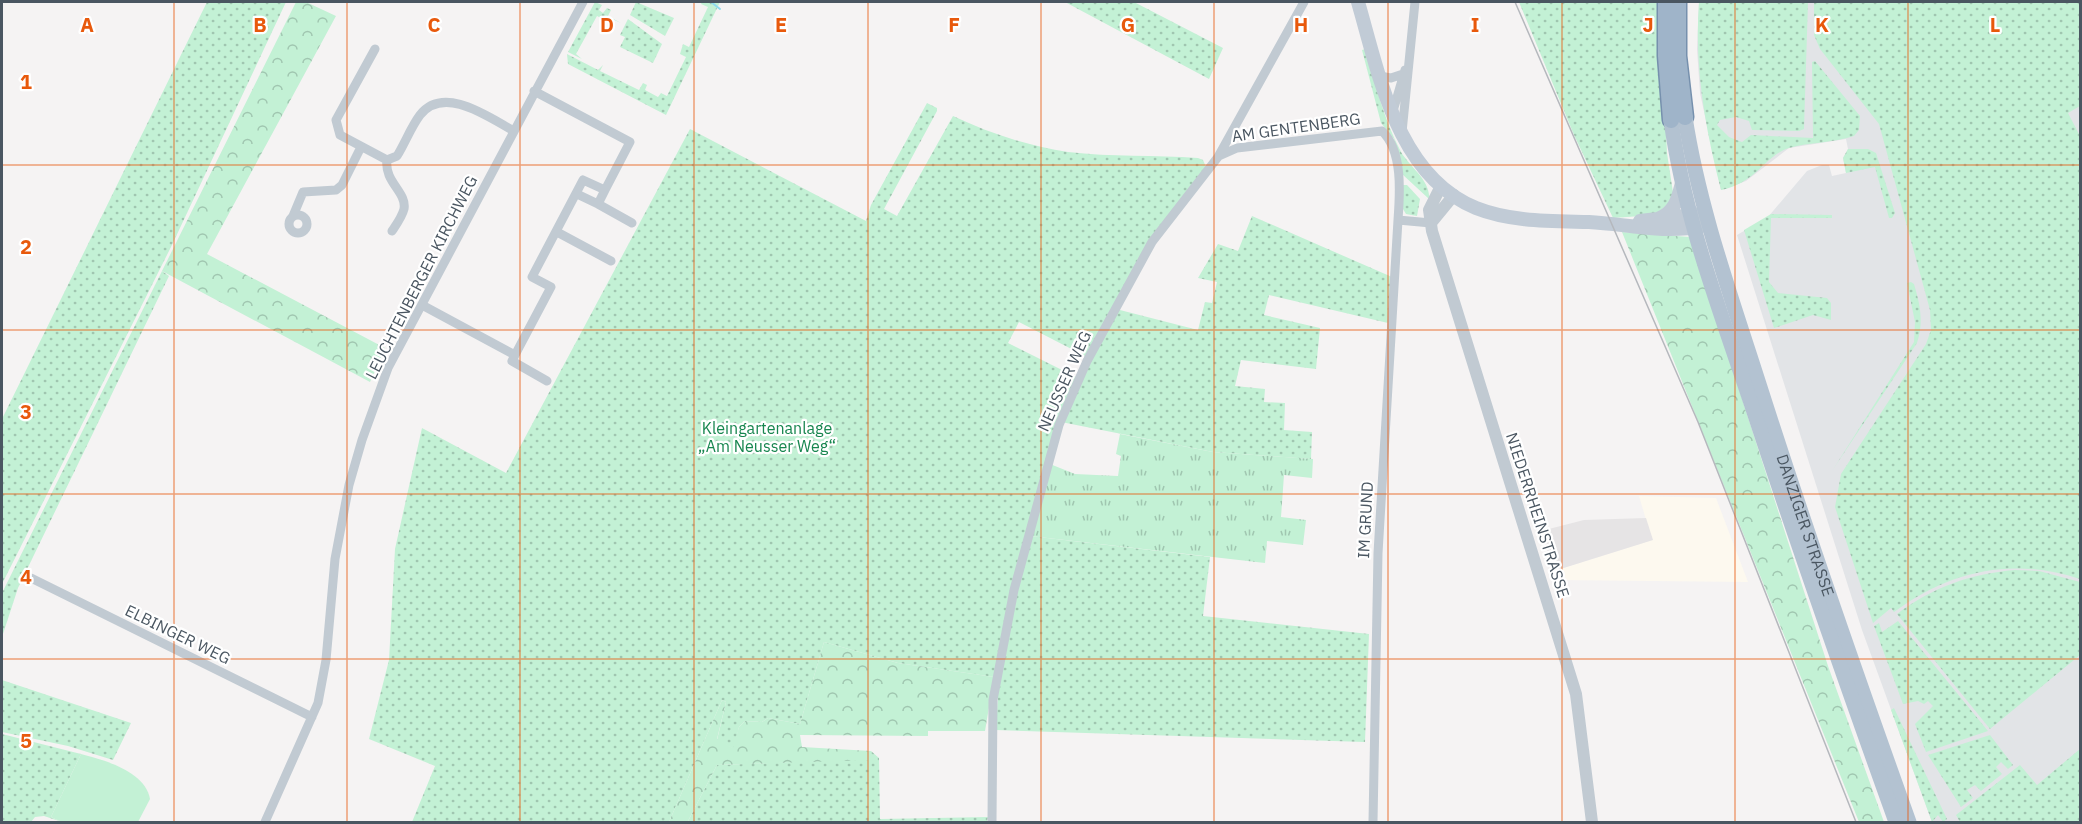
<svg xmlns="http://www.w3.org/2000/svg" width="2082" height="824" viewBox="0 0 2082 824" font-family="'IBM Plex Sans',sans-serif">
<defs>
<pattern id="grass-dots" width="8" height="8" patternUnits="userSpaceOnUse" patternTransform="scale(1.5)"><rect width="8" height="8" fill="#c3f1d5"/><path d="M2 2h.1M6 6h.1" fill="none" stroke="#a0c6b0" stroke-width="1.8" stroke-linecap="round"/></pattern>
<pattern id="forest-crowns" width="20" height="18" patternUnits="userSpaceOnUse" patternTransform="scale(1.5)"><rect width="20" height="18" fill="#c3f1d5"/><path d="M2 6a3 3 0 1 1 6 0M12 15a3 3 0 1 1 6 0" fill="none" stroke="#a0c6b0"/></pattern>
<pattern id="park-tufts" width="24" height="20" patternUnits="userSpaceOnUse" patternTransform="scale(1.5)"><rect width="24" height="20" fill="#c3f1d5"/><path d="M3 7l-1-3M5 7V3M7 7l1-3M15 17l-1-3M17 17v-4M19 17l1-3" fill="none" stroke="#a0c6b0"/></pattern>
</defs>
<rect width="100%" height="100%" fill="#f5f3f3"/>
<path fill="#fdf9ef" d="M1639,496L1716,498L1748,582L1558,580L1554,571L1652,540Z"/>
<path fill="#e6e4e5" d="M1646,518L1653,540L1554,571L1541,531L1584,520Z"/>
<path fill="#e2e4e7" d="M1699,2H2080V822H1932L1862,630L1737,235L1768,217L1807,171L1822,165H1829L1832,176L1846,173L1843,158L1848,149L1846,139L1789,148L1746,181L1721,190L1700,93L1697,49Z"/>
<path fill="url(#grass-dots)" d="M207,2H286L172,245L2,584V419Z
M595,2L602,5L599,10L603,13L607,8L611,10L608,16L621,23L605,16L603,19L597,16L576,54L582,59L568,52Z
M636,2L674,18L665,36L630,15Z
M702,2H720L666,115L568,64L567,54L598,70L603,65L600,71L639,90L643,83L647,85L645,90L658,97L661,93L667,96L686,57L680,54L683,44L689,47L708,7L701,4Z
M1065,2H1134L1223,48L1209,79Z
M1519,2H1660L1667,153L1674,199L1655,215L1613,218L1574,135Z
M1699,2H1808L1804,129L1799,131L1752,130L1749,121L1736,117L1720,120L1717,125L1729,137L1742,142L1751,135L1813,138L1812,62L1815,61L1860,116L1859,130L1854,136C1833,143 1810,142 1789,148C1764,156 1757,183 1721,190C1705,127 1694,67 1699,2Z
M1814,2H2080V106L2068,113L2080,136V579C2013,557 1951,570 1894,612L1891,608L1873,623L1835,507L1841,474L1926,344L1931,330L1930,310L1879,124L1820,49L1814,35Z
M628,19L662,44L653,63L620,47L625,37L620,35Z
M1365,49C1375,83 1384,120 1401,152C1410,167 1431,181 1429,199L1402,174L1394,139L1381,123L1362,50Z
M927,103L937,108V111L884,209L897,216L953,116C989,133 1028,146 1068,152C1111,157 1155,155 1198,158L1203,160L1206,167L1149,241L1087,357L1019,322L1008,343L1076,377L994,677L898,663L824,642L800,724L768,718L762,722L745,721L739,727L734,749L717,740L726,702L722,700L669,822H412L435,766L369,739L389,660L395,549L422,428L506,473L690,129L866,221L871,205Z
M1848,149H1868L1876,153L1895,213L1892,218H1889L1875,167L1846,173L1843,158Z
M1403,185H1407L1420,199L1417,216L1406,214L1403,209Z
M1771,214L1832,215V218H1771L1769,282L1778,293L1827,298L1831,303V320L1813,315L1774,328L1744,230Z
M1252,216L1392,277L1388,323L1269,295L1264,315L1320,328L1316,369L1241,360L1235,386L1265,389L1264,402L1285,403L1284,430L1312,432L1311,459L1213,452L1061,422L1116,309L1198,330L1205,302L1212,303L1217,282L1198,278L1218,244L1238,251Z
M162,271L169,276L18,588L2,637V593Z
M1911,282L1914,284C1920,304 1924,322 1917,343L1832,471L1914,342L1915,322L1907,283Z
M1030,536L1210,557L1203,616L1369,634L1365,742L996,730L999,677Z
M2015,570L2039,571L2080,582V655L1990,729L1897,614C1933,587 1970,574 2015,570Z
M1898,621L1988,731L1926,752L1915,724L1933,706L1928,701L1924,704L1918,701L1903,704L1874,626L1879,623L1882,632Z
M2,680L131,723L113,760L68,746L2,732Z
M1894,708L1947,819L1943,822L1938,815L1932,822L1891,710Z
M2,734L81,754L51,817L62,822L44,816L35,817L31,822H2Z
M1990,735L2013,765L2008,769L2001,762L1996,767L2002,774L1981,791L1975,785L1967,790L1973,798L1961,807L1928,755Z
M2080,749V822H1960L1956,815L2020,765L2037,785Z
M871,751L879,758L880,819L988,817L987,822L688,821L717,765L871,759Z"/>
<path fill="url(#forest-crowns)" d="M296,2H306L336,16L207,254L385,348L370,382L162,271Z
M1622,232L1690,237L1828,666L1884,822H1859Z
M824,642L898,663L994,677L985,731H928V736L800,735L802,747L871,751V760L717,765L688,821L834,822H669L722,700L726,702L717,739L733,748L739,727L745,721L762,722L768,718L800,724Z"/>
<path fill="url(#park-tufts)" d="M1120,434L1213,452L1313,459L1312,478L1284,475L1281,517L1306,520L1303,545L1267,541L1265,563L1030,536L1050,464L1075,474L1118,476L1121,456L1116,454Z"/>
<path fill="#c3f1d5" d="M81,754C104,760 145,771 150,799L138,822H62L51,817Z"/>
<g fill="none" stroke-linecap="round" stroke-linejoin="round">
<path stroke="#90daee" stroke-width="2" d="M711,2L720,9"/>
<g stroke="#7690ad" stroke-width="19">
<path id="trunk" d="M1666,2V56L1671,120
M1678,2V56L1685,117"/>
</g>
<path stroke="#c1cad2" stroke-width="9" d="M375,49L336,120L340,135L387,160L397,156C405,143 411,127 420,115C444,84 490,118 514,131
M1379,76L1391,78L1403,74
M1393,111L1405,70
M1402,132L1415,2
M1219,156L1237,148L1382,131C1403,151 1400,193 1398,220L1431,223
M387,160C384,182 407,192 404,209C402,217 396,225 392,231
M577,194L598,204L605,190
M598,204L632,223
M289 224a9 9 0 1 1 18 0a9 9 0 1 1-18 0Z
M293,216L303,192L336,190L342,185L361,147
M557,232L611,261
M422,305L515,355L551,287L532,277L583,180L605,190L630,142L534,91
M515,355L512,361L547,381
M31,578L312,717
M265,822L318,703L326,660L335,559L349,485L362,440L388,368L583,2
M992,822L993,700L1014,590L1059,425L1087,361L1152,242L1218,157L1304,2
M1373,822L1378,553L1398,220"/>
<path stroke="#c1cad2" stroke-width="12" d="M1441,186L1429,210L1432,231L1576,694L1592,822
M1431,223L1454,195"/>
<path stroke="#c1cbd6" stroke-width="14" d="M1358,2C1379,74 1397,176 1476,208C1511,222 1552,221 1589,222C1627,224 1664,234 1702,226
M1658,219C1675,212 1678,199 1682,183
M1640,221L1701,214"/>
<g stroke="#b3c2d1" stroke-width="15">
<path id="s1" d="M1685,117C1699,208 1731,296 1759,384C1806,531 1857,677 1909,822"/>
<path d="M1671,120C1684,217 1720,310 1751,403C1797,543 1846,683 1896,822"/>
</g>
<use href="#trunk" stroke="#9fb4c9" stroke-width="16"/>
<path stroke="#b5b8bd" stroke-width="1.5" d="M1515,2L1698,422L1856,822"/>
</g>
<path fill="none" stroke="#e8590c" stroke-width="1.5" stroke-opacity="0.55" d="M174,2V822M347,2V822M520,2V822M694,2V822M868,2V822M1041,2V822M1214,2V822M1388,2V822M1562,2V822M1735,2V822M1908,2V822M2,165H2080M2,330H2080M2,494H2080M2,659H2080"/>
<g text-anchor="middle" stroke-width="4.5" stroke-linejoin="round" paint-order="stroke">
<g font-size="16" fill="#4a5661" stroke="#fff">
<text transform="translate(1296 127) rotate(-8)" y="6">AM GENTENBERG</text>
<text transform="translate(421 277) rotate(-63)" y="6">LEUCHTENBERGER KIRCHWEG</text>
<text transform="translate(1064 381) rotate(-66)" y="6">NEUSSER WEG</text>
<text transform="translate(1538 515) rotate(72)" y="6">NIEDERRHEINSTRASSE</text>
<text transform="translate(1365 520) rotate(-87)" y="6">IM GRUND</text>
<text dy="6" stroke="none"><textPath href="#s1" startOffset="426">DANZIGER STRASSE</textPath></text>
<text transform="translate(178 634) rotate(26)" y="6">ELBINGER WEG</text>
</g>
<g font-size="16" fill="#17864f" stroke="#fff">
<text x="767" y="434">Kleingartenanlage<tspan x="767" dy="18">„Am Neusser Weg“</tspan></text>
</g>
</g>
<g font-size="20" text-anchor="middle" font-weight="bold" fill="#e8590c" stroke="#fff" stroke-width="4.5" stroke-linejoin="round" paint-order="stroke">
<text x="87" y="32">A</text>
<text x="260" y="32">B</text>
<text x="434" y="32">C</text>
<text x="607" y="32">D</text>
<text x="781" y="32">E</text>
<text x="954" y="32">F</text>
<text x="1128" y="32">G</text>
<text x="1301" y="32">H</text>
<text x="1475" y="32">I</text>
<text x="1648" y="32">J</text>
<text x="1822" y="32">K</text>
<text x="1995" y="32">L</text>
<text x="26" y="89">1</text>
<text x="26" y="254">2</text>
<text x="26" y="419">3</text>
<text x="26" y="584">4</text>
<text x="26" y="748">5</text>
</g>
<rect width="2082" height="824" fill="none" stroke="#4a5661" stroke-width="6"/>
</svg>
